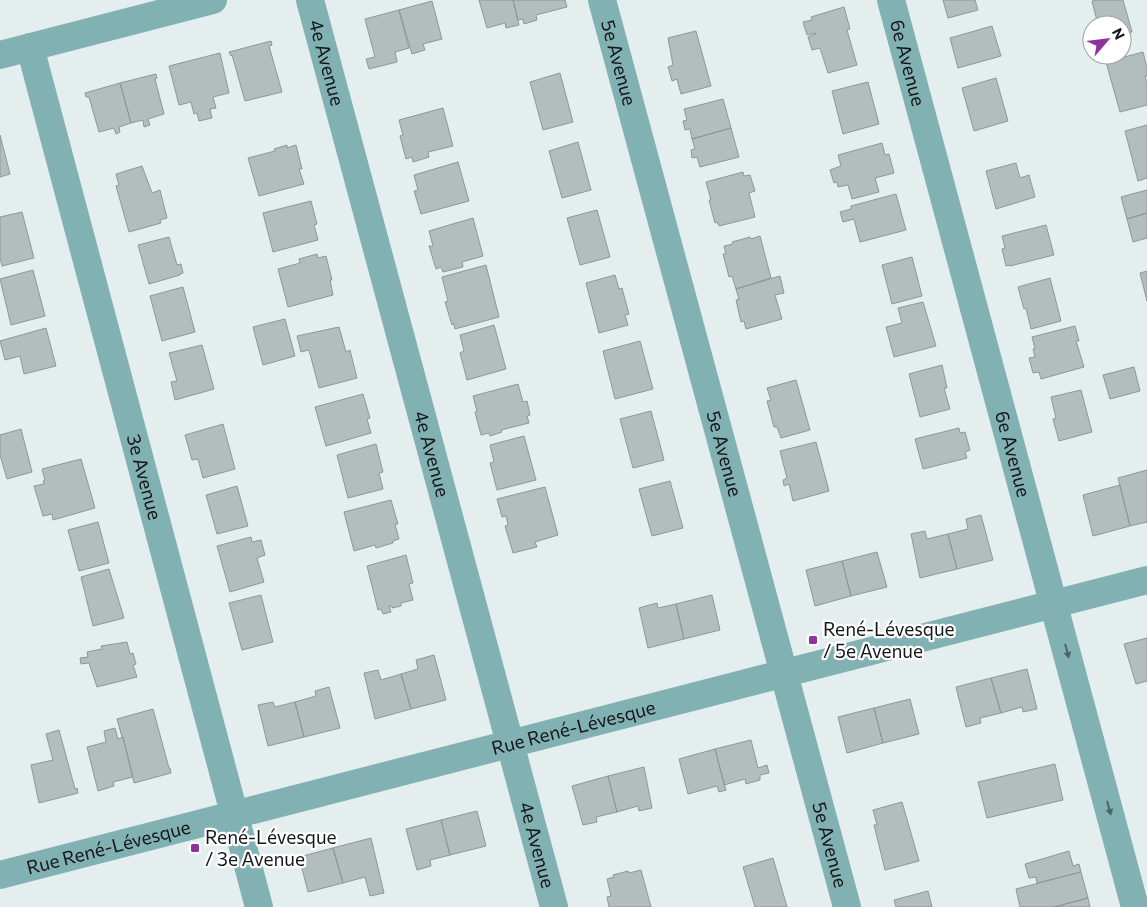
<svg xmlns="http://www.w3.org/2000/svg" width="1147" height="907" viewBox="0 0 1147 907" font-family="Commissioner,sans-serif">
<rect width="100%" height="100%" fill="#e4eeee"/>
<path fill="#b3bdbd" stroke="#8e9798" d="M479,0H513L519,25L506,28L505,23L487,28Z
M513,0H565L567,7L536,15L537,20L524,24L523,19L518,20Z
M943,0H975L978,10L948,18Z
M1096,0H1123L1132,32L1122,34V25H1098L1092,1Z
M432,1L442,39L423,44L425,50L412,54L399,10Z
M844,7L850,29L847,30L857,65L828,73L820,48L812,50L808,37L816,34V33L807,35L803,22L812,20L811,17Z
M399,10L409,48L395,52L397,62L369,69L366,59L375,57L365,19Z
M992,26L1001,56L958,68L950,38Z
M696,31L711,86L681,94L677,79L672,81L668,67L673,65L668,38Z
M271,41L272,45L269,46L282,92L245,101L232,55L231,56L229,52Z
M1143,52L1147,68V76H1145L1147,83V105L1120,112L1106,62Z
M220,53L229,93L213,97L216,108L210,109L212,118L199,121L197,113L194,114L191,102L179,105L169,66Z
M560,73L573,122L543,130L530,82Z
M156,74L157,78L155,79L164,114L148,119L150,125L144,127L143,120L131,123L120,83Z
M996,78L1008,121L974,131L962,88Z
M868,82L879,124L843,134L832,91Z
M120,83L131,123L119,127L120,132L116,134L114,128L99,132L89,97H86L85,93Z
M723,99L731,128L692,139L690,129L685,130L683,121L687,120L684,109Z
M443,108L453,146L428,152L429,157L413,162L412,157L406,159L400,136L403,135L399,120Z
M1147,125V178L1138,181L1125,131Z
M731,128L739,157L700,167L697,157L692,158L691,150L695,149L692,139Z
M0,135L10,174L0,177Z
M578,142L591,190L562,198L549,151Z
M882,143L885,155L889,154L894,173L875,178L879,192L852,199L848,185L838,187L837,182L834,183L830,170L841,166L838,155Z
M287,145V148L296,145L302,169H299L304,184L259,196L248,158L275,151L274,149Z
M458,162L469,201L421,214L414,191L418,190L414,175Z
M1016,163L1020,178L1029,175L1035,197L996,209L986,171Z
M142,166L152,193L160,190L167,218L160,220L161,223L129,232L116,186L119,185L116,174Z
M743,172L744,176L750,175L755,191L749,193L755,217L719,226L717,222L715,223L709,200H711L706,182Z
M1147,190V213L1127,219L1121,197Z
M896,194L906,230L860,242L854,219L843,222L840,212L851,209V206Z
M311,201L317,224L314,225L318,240L273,252L263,213Z
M597,210L610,257L580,265L567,218Z
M22,212L34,258L2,266L0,258V217Z
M1147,213V238L1133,242L1127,219Z
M473,218L483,256L462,262L463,267L443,272L441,267L436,269L429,246H433L429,231Z
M1046,225L1054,255L1010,266V265L1006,266L1002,249L1005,248L1002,236Z
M760,236L771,278L736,289L732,276L729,277L723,254H726L724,246L733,244L732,242L750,237L751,239Z
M169,237L177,265L181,264L183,273L180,274V275L149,284L138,245Z
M317,254L318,258L326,256L332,280H330L333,295L288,307L278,269L300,263L299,259Z
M912,257L922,296L892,304L882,265Z
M486,265L499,317L455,329L454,324L452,325L445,302L448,301L442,277Z
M33,270L45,316L11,325L0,279Z
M1147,271V301L1140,273Z
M615,275L619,289L622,288L629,314L625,315L628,325L599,333L586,283Z
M780,276L784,293L775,295L782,319L746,329L744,321L741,322L736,300L739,299L736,289Z
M1050,278L1061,321L1031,329L1026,308L1024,309L1018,287Z
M183,287L195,332L162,341L150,296Z
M923,302L936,346L894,357L886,327L902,323L898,308Z
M285,319L295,356L263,365L253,327Z
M494,325L506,369L467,380L460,353L464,351L460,335Z
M1075,326L1079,341H1076L1084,367L1041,379L1039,372L1033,373L1029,358L1035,357L1033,349H1035L1032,337Z
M339,327L346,352L350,350L357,378L319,388L309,350L301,352L297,336Z
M46,328L56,366L24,374L20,356L5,360L0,341Z
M640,341L653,389L615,399L603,351Z
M202,345L214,389L175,400L171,382L177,381L169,353Z
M942,365L947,388H944L950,409L920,417L909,374Z
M1134,367L1140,391L1110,399L1103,375Z
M796,380L810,430L781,438L777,427H774L767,401L771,400L767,388Z
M518,384L523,402L527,401L530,415L527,416L529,423L501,430L502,432L490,436L489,433L481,435L475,412L477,411L473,396Z
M1081,390L1092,432L1059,441L1053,419L1056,418L1051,397Z
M363,394L370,418L367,419L371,433L326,446L315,407Z
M651,411L664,460L633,468L620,419Z
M223,424L235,469L203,478L198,459L192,460L185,435Z
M959,428L960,433L965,432L970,450L965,452L967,458L923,469L915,439Z
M21,429L32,472L7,479L0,455V435Z
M524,436L536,480L497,490L490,463L494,462L490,445Z
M816,442L829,491L793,501L789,484L784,486L783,480L787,478L780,451Z
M376,444L383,472L379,473L383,489L348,498L337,455Z
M81,459L95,508L53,520L52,514L43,516L34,486L44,484L43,481L45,480L42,469Z
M1147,470V522L1130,526L1118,478Z
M670,481L683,528L652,536L639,489Z
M1120,485L1130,526L1093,536L1083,495Z
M237,486L248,526L217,534L206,495Z
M545,487L558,535L535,542L537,547L513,553L505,526L508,525L506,516L502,517L497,499Z
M391,500L398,524H395L399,539L393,541V543L376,548L375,545L354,551L344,512Z
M981,515L993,560L957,569L948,534L968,529L966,519Z
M98,522L109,563L79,571L68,530Z
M925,531L927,539L948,534L957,569L920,578L911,534Z
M251,537L252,542L261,540L265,555L257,558L264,582L230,592L217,546Z
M877,552L887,587L851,596L842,561Z
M406,555L413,583L409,584L413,600L401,603V606L392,608V606H389L391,612L383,614L381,609L378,610L367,566Z
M842,561L851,596L815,606L806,570Z
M109,569L124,618L93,626L81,577Z
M261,595L273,642L242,650L229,603Z
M712,595L720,630L684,639L676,604Z
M657,603L658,608L676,604L684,639L648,648L639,608Z
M1147,638V681L1136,684L1124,644Z
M127,642L130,654L133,653L136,664L133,665L137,677L97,687L89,663L81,664L80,658L88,657L87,652L102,649L101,646Z
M434,655L446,700L411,709L401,674L418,669L416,660Z
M1027,669L1037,709L1023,712L1022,707L1001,713L991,678Z
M378,670L381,680L401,674L411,709L375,719L364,673Z
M991,678L1001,713L980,718L981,723L966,727L956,687Z
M329,687L340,728L304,737L295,702L316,696L315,691Z
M910,699L919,734L883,743L874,708Z
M273,702L275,707L295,702L304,737L268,746L258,705Z
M874,708L883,743L847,753L838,717Z
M153,709L169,768H170L171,773L134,783L123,737H122L117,719Z
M115,728L118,739L123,737L133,777L113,782L114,786L98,791L87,747L106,742L104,731Z
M59,730L75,789L77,788L78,793L39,803L31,765L53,760L46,734Z
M751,740L758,768L767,765L769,773L760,775V780L746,784L745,779L724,785L715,749Z
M715,749L726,790L719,792L717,786L688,794L679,759Z
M1055,764L1063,800L987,818L978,782Z
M644,767L652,808L639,811L638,806L617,812L608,776Z
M608,776L617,812L596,817L597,822L583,825L572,786Z
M902,802L919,861L885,870L874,825H877L873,810Z
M477,811L486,846L450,855L441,820Z
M441,820L450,855L430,860L431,866L417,870L406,829Z
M371,838L384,893L370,896L365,877L343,883L333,848Z
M333,848L343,883L308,892L299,857Z
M1069,851L1073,866L1079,864L1081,872L1037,883L1036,877L1029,878L1025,864Z
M773,858L787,907H755L743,867Z
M641,870L651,907H609L607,897L611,896L607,879L614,877L613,875L628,871L629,873Z
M1081,872L1088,898L1054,907H1020L1016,889Z
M928,891L932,907H896L894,900Z
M1088,898L1090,907H1054L1058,906Z"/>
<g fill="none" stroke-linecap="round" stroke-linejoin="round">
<g stroke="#82b1b4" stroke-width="28">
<path id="s1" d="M310,0L554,907"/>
<path id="s2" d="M602,0L847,907"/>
<path id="s3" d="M891,0L1135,907"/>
<path id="s4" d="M30,47L259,907"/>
<path d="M0,55L213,0"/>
<path id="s5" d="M0,875L1147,580"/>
</g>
</g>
<defs><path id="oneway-solid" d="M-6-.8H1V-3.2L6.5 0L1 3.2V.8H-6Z" transform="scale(1.25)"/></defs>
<g fill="#4b6466">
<use href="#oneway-solid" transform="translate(1067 651) rotate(75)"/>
<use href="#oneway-solid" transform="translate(1109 808) rotate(75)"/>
</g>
<g fill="#8f329c" stroke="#fff" stroke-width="2">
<rect x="808" y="635" width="10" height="10" rx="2.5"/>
<rect x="190" y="843" width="10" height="10" rx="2.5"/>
</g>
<g text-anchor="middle" stroke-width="4.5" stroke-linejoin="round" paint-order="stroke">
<g font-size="19" fill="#141718" stroke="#fff">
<text dy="7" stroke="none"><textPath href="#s1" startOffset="65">4e Avenue</textPath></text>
<text dy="7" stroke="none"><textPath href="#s3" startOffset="65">6e Avenue</textPath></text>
<text dy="7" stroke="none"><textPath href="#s2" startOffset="65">5e Avenue</textPath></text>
<text dy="7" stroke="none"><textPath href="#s1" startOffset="470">4e Avenue</textPath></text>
<text dy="7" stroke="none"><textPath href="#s2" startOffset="470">5e Avenue</textPath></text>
<text dy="7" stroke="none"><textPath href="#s3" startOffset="470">6e Avenue</textPath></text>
<text dy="7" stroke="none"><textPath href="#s4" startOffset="445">3e Avenue</textPath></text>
<text dy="7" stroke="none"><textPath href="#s5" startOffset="592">Rue René-Lévesque</textPath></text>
<text dy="7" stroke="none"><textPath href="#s2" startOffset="875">5e Avenue</textPath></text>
<text dy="7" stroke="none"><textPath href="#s1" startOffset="875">4e Avenue</textPath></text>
<text dy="7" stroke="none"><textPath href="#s5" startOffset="112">Rue René-Lévesque</textPath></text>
</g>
<g font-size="19" fill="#141718" stroke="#fff" text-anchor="start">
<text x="823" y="636">René-Lévesque<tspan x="823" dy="22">/ 5e Avenue</tspan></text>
<text x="205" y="844">René-Lévesque<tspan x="205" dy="22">/ 3e Avenue</tspan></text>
</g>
</g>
<g transform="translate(1107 40) rotate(62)"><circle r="24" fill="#ffffff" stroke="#a1a2a3"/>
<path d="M0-4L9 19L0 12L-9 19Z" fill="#8f329c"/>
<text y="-8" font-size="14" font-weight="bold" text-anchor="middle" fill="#141718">N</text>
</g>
</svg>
